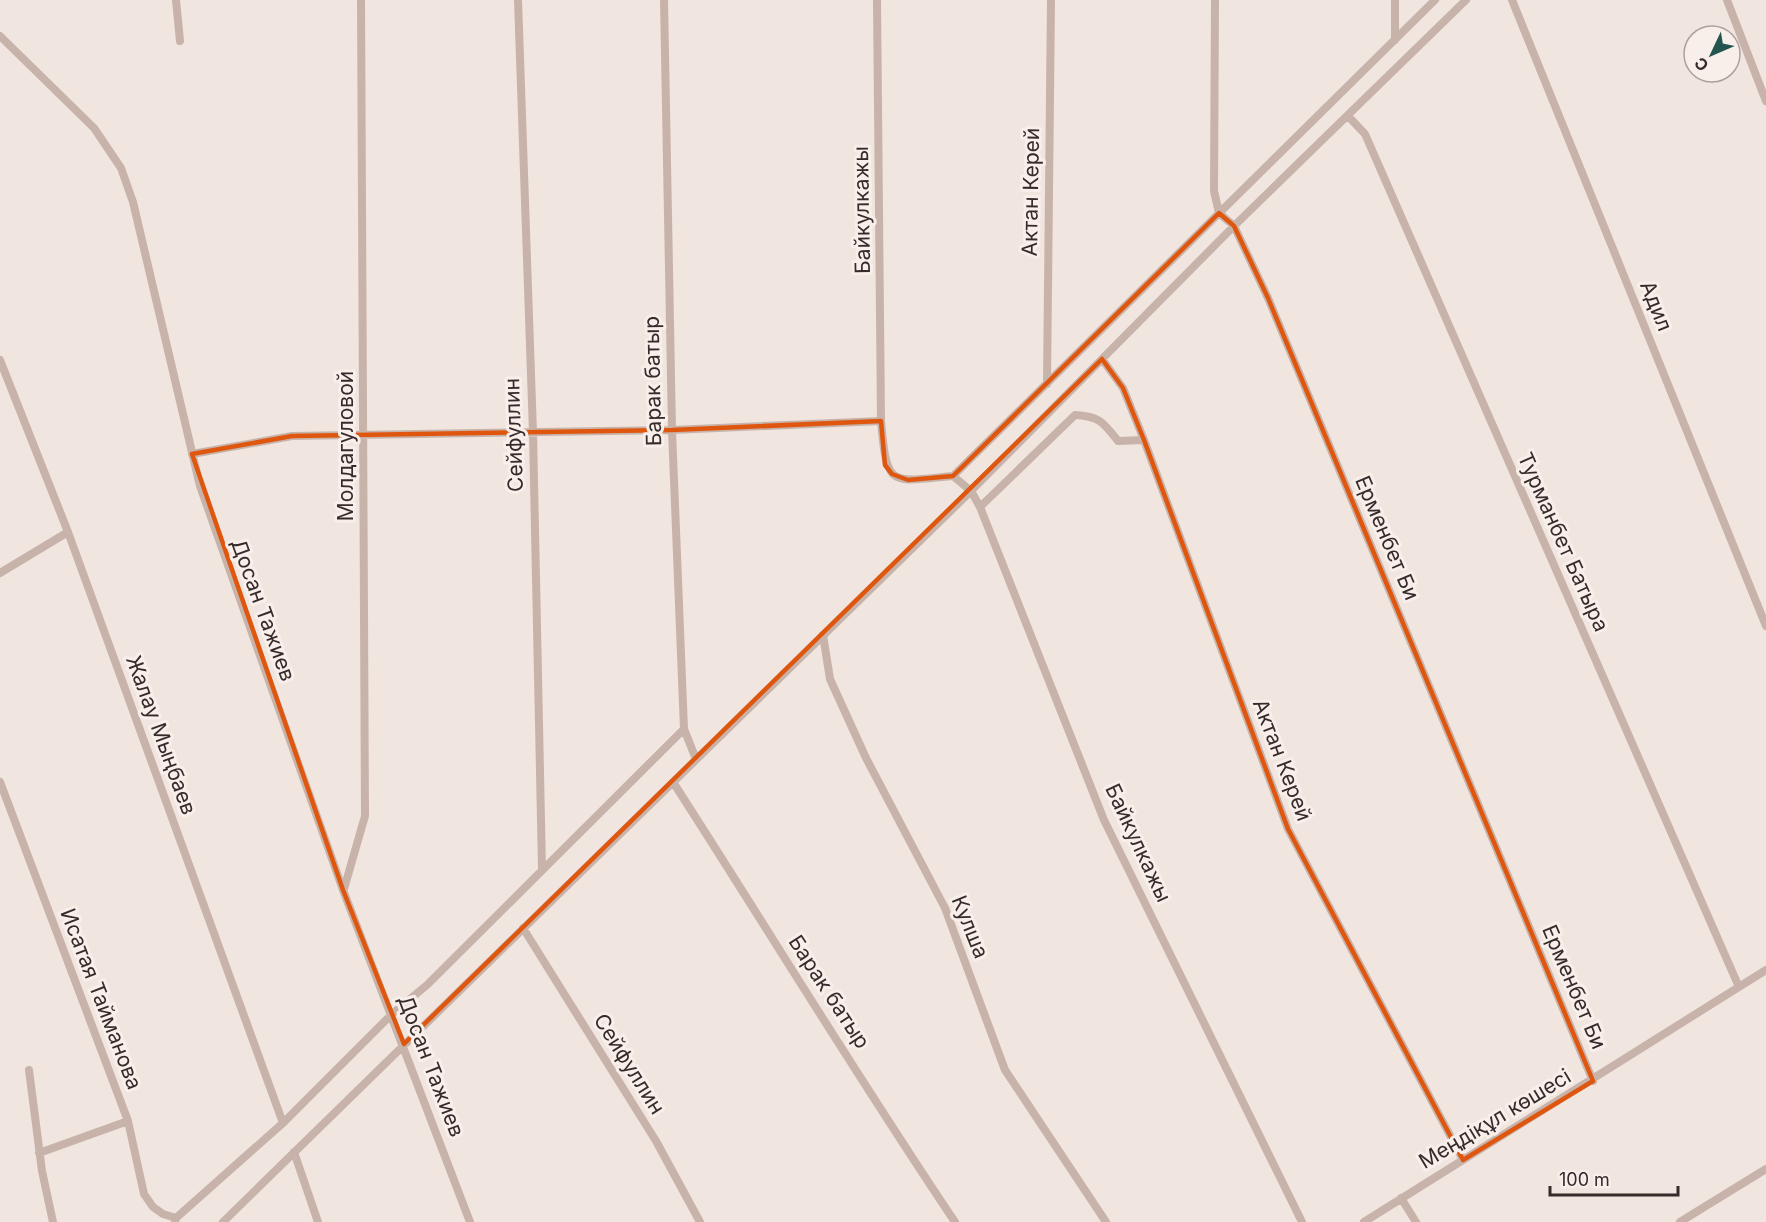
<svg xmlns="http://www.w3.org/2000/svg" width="1766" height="1222" viewBox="0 0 1766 1222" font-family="Inter,sans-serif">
<rect width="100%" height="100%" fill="#f0e5df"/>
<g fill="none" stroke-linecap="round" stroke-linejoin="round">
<path stroke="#c8b3ab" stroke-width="8" d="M176,0L180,41
M518,0L533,432L542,869
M664,0L672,430L684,729L696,759
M877,0L881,421C887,488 889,482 953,476L1435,0
M1215,0L1214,191L1219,213L1234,226L1268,298L1593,1081
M1512,0L1766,626
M1727,0L1766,101
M0,36L94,128L121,168L133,202L200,486L343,890L470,1222
M1395,40V0
M1348,116L1365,134L1739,987
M1102,359L1123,388L1144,440L1288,829L1463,1160
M0,360L68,532L283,1123
M1047,384L1051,0
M192,454L292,436L672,430L881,421
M953,476L971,491L980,507L1104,820L1302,1222
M980,507L1075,415C1099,416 1103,422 1118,441L1144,440
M0,573L68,532
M823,635L830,679L866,758L945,908L1005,1070L1106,1222
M0,782L128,1121L144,1194L153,1207L163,1214L176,1218
M673,782C767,928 858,1078 955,1222
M344,889L365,816L361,0
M523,928L656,1141L700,1222
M29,1070L42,1171L53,1222
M294,1152L318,1222
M39,1153L128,1121
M1401,1198L1416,1222
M175,1222L176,1218L283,1123L392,1014L427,985L684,729
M223,1222L971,491L1234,226L1466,0
M1364,1222L1766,970
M1680,1222L1766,1169"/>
</g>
<path fill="none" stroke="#df570e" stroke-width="4.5" stroke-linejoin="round" d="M1219,213L1234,226L1268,298L1593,1081L1463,1160L1288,829L1144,440L1123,388L1102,359L404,1044L343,890L192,454L292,436L672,430L881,421L885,465L892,474L908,480L953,476Z"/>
<g text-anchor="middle" stroke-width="6" stroke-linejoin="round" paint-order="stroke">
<g font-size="21" fill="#362b2a" stroke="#f8efeb">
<text transform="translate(1031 192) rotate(-89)" y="7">Актан Керей</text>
<text transform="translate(862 210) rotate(-91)" y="7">Байкулкажы</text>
<text transform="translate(1656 306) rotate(68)" y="7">Адил</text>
<text transform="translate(653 381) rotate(-91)" y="7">Барак батыр</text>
<text transform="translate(514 435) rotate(-92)" y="7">Сейфуллин</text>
<text transform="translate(346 446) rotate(-90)" y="7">Молдагуловой</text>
<text transform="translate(1387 538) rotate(67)" y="7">Ерменбет Би</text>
<text transform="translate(1563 542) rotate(66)" y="7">Турманбет Батыра</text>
<text transform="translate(263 610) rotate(70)" y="7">Досан Тажиев</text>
<text transform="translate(161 735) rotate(70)" y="7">Жалау Мыңбаев</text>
<text transform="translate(1282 760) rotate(69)" y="7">Актан Керей</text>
<text transform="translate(1138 843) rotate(65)" y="7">Байкулкажы</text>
<text transform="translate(970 927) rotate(68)" y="7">Кулша</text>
<text transform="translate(1574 987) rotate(67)" y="7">Ерменбет Би</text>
<text transform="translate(829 992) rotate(57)" y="7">Барак батыр</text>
<text transform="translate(101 999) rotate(69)" y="7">Исатая Тайманова</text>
<text transform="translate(629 1064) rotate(58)" y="7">Сейфуллин</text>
<text transform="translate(431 1066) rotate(69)" y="7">Досан Тажиев</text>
<text transform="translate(1495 1119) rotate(-31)" y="7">Меңдіқұл көшесі</text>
</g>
</g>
<g transform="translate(1712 54) rotate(226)"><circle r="28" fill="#f8efeb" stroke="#aaa19e" stroke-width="1.5"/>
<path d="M0-4.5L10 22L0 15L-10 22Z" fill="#23544e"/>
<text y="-9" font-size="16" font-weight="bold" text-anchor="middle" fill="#362b2a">С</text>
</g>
<path d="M1550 1186v9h128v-9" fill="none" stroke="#362b2a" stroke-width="3"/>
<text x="1559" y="1186" font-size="18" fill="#362b2a" stroke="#f8efeb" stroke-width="4.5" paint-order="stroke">100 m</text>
</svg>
